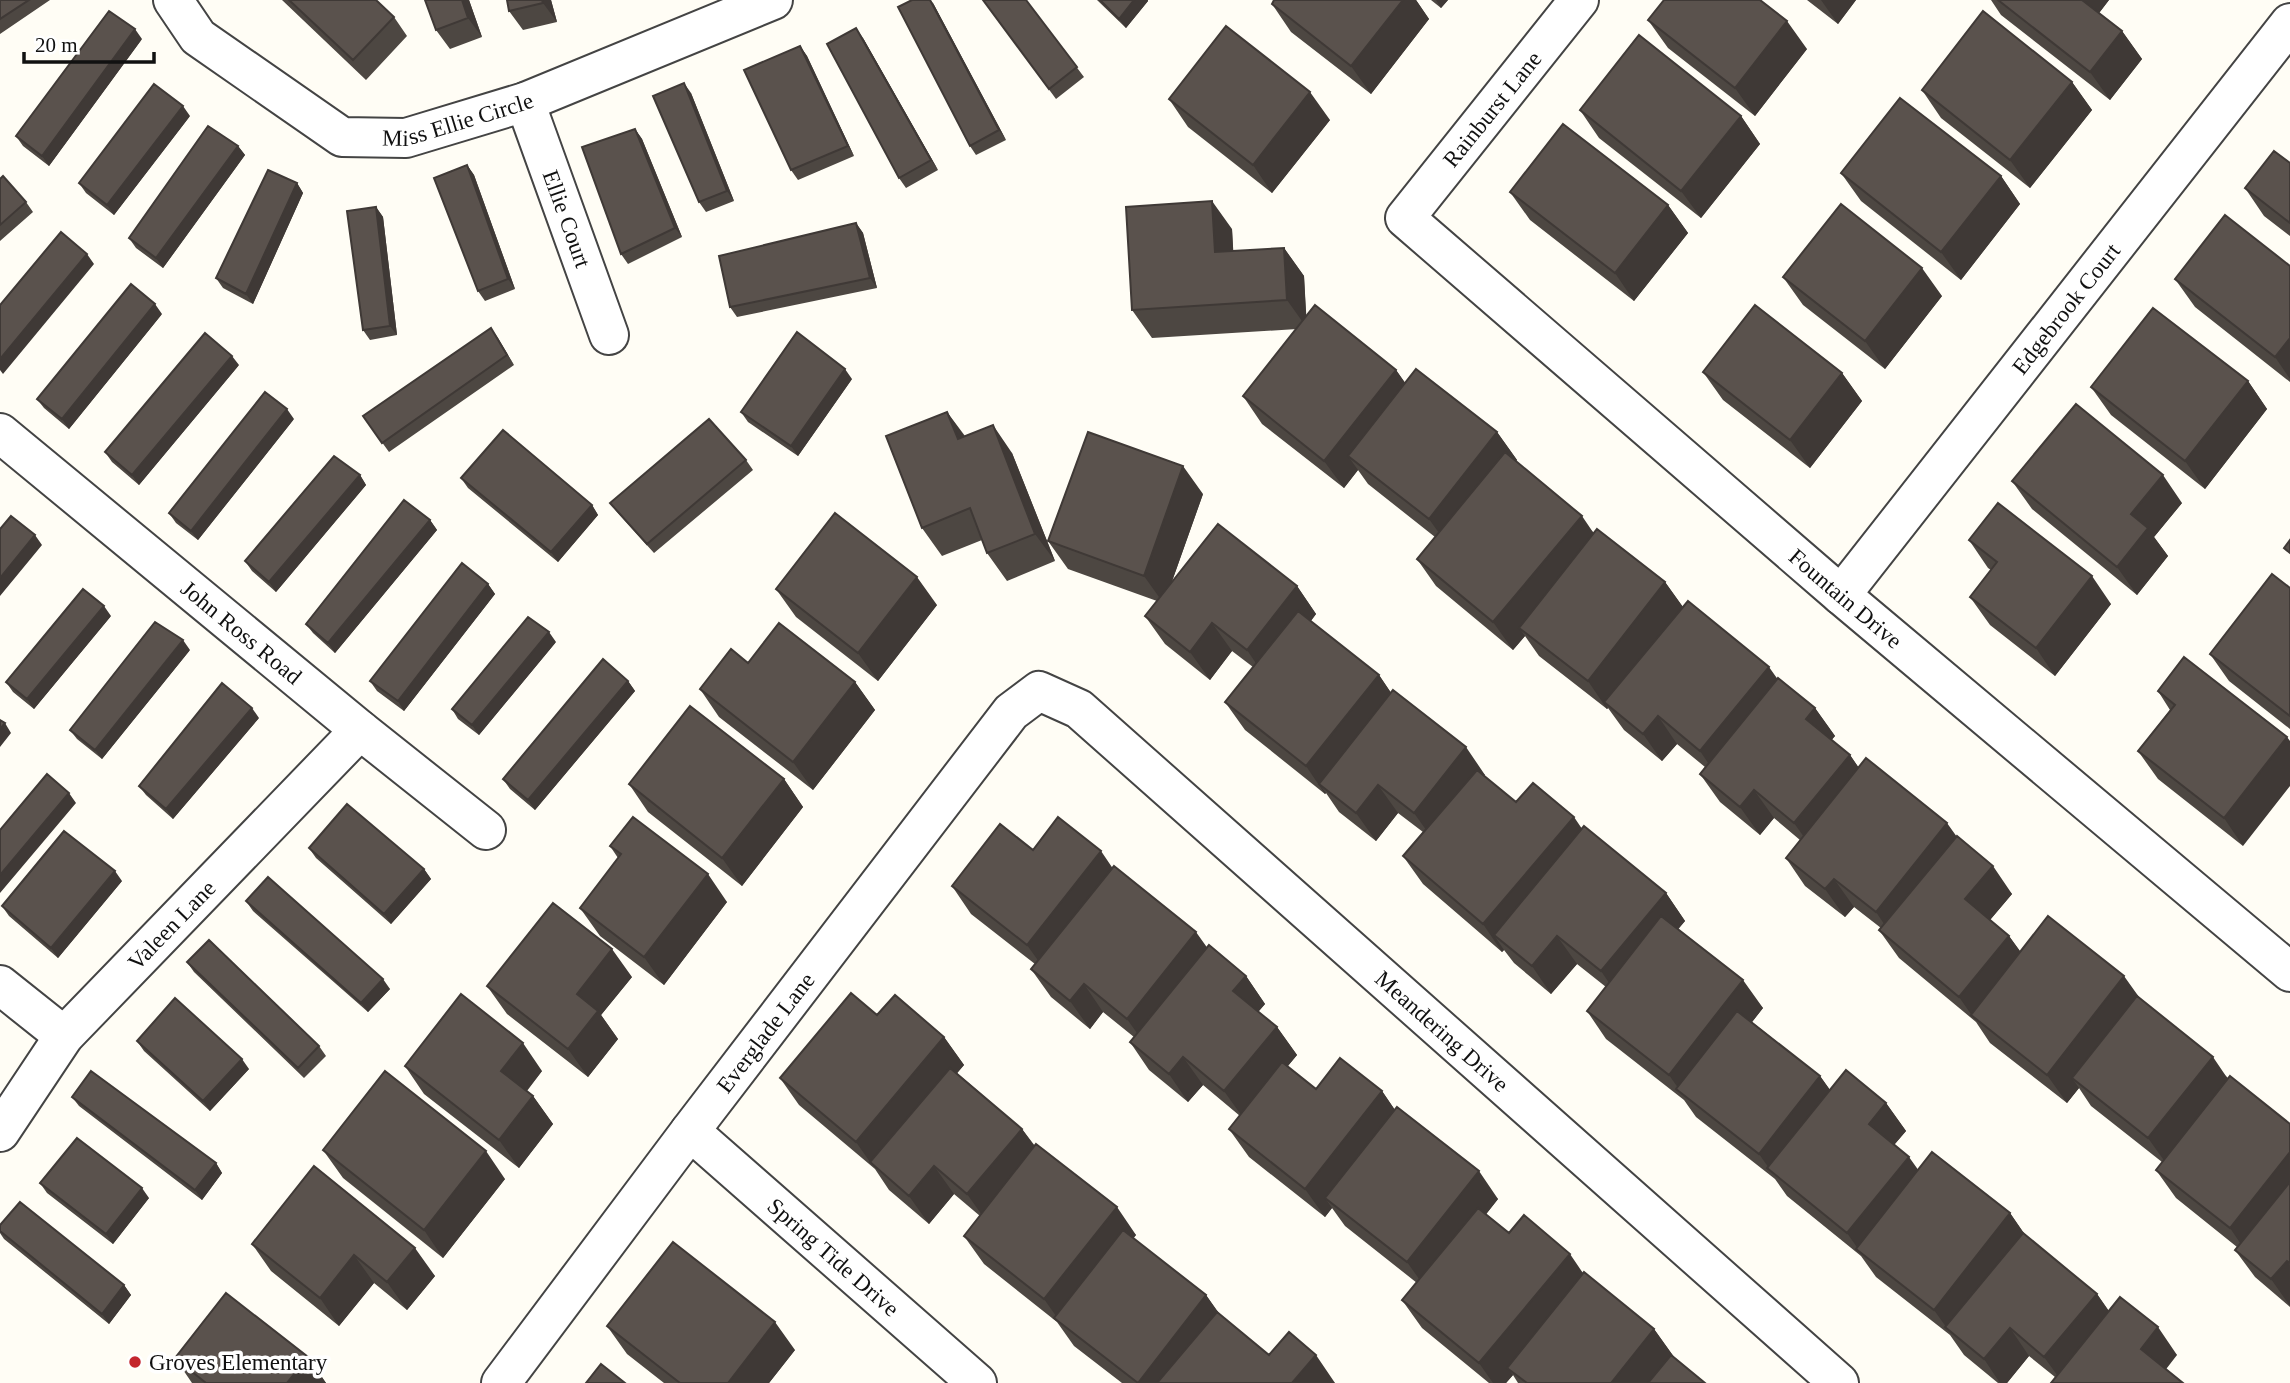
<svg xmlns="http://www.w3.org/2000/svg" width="2290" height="1383" viewBox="0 0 2290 1383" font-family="'Times New Roman',serif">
<rect width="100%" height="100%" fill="#fffdf5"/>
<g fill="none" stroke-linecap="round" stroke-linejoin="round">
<g stroke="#444" stroke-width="42">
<g id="minor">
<path id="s1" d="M173,0L198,37L342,137L406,138L525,102L773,0"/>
<path id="s2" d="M1579,0L1405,218L1841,595L2290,972"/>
<path id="s3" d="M525,102L609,335"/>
<path id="s4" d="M0,433L360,730L486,830"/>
<path id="s5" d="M1841,595L2290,23"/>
<path d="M0,985L64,1036"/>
<path id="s6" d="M690,1131L977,1383"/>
<path id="s7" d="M0,1132L64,1036L360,730"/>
<path id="s8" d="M501,1383L690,1131L1011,712L1039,691L1079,709L1839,1383"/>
</g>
</g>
<use href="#minor" stroke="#fff" stroke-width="38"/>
</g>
<path fill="#4d4742" d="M0,0H50L0,34Z
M282,0H376L394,17L407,36L366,80Z
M425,0H469L482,37L450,49L436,30Z
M551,0L557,22L523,30L509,11Z
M983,0H1026L1084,77L1056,99Z
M1097,0H1148V1L1126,28Z
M1274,0H1416L1429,19L1371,94L1291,32L1272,4Z
M1431,0H1448L1441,8Z
M1807,0H1856L1838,24Z
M1991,0H2109L2099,13L2122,31L2142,59L2110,100L2001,15Z
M933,3L1006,140L976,155L970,146Z
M1648,20L1807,49L1755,116L1668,48Z
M863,38L938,170L906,188L899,178Z
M142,39L49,166L23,146L16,136Z
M800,46L807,56L854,156L798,180L791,170Z
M2072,82L2092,110L2030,188L1941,118L1922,90Z
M691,93L734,201L706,212L699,202Z
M1169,99L1330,120L1272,193L1188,127Z
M1580,110L1741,116L1760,144L1701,218L1599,138Z
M190,116L114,215L86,193L79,183Z
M635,129L642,139L682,237L628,264L621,254Z
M238,146L245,155L163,268L136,248L129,238Z
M2290,163V236L2264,216L2245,188Z
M467,165L474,175L515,289L485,301L478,291Z
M1841,173L2001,176L2020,204L1961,280L1861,201Z
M0,179L26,202L33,212L0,241Z
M297,183L303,193L253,304L223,288L216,278Z
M1510,192L1668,205L1688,233L1634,301L1530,220Z
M376,207L383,217L397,335L370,340L363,330Z
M856,223L863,233L877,288L737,317L730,307Z
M1232,229L1233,251L1284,248L1304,276L1306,317L1396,370L1405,383L1497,432L1517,460L1516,461L1594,533L1665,582L1683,607L1815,708L1835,736L1831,740L1850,755L1859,768L1957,837L2012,894L1990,920L2009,936L2020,951L2140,999L2228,1078L2290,1124V1307L2255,1277L2235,1250L2237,1247L2176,1198L2156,1170L2162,1162L2091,1106L2079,1088L2067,1103L1990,1043L1976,1022L1899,958L1879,930L1881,928L1854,907L1845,917L1805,886L1786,858L1800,840L1774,818L1760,835L1720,802L1700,774L1705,767L1677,744L1662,761L1624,730L1608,708L1607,709L1539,656L1525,636L1513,650L1436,586L1417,559L1435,537L1368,484L1358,470L1344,488L1262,424L1243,396L1297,329L1152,338L1132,310Z
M2290,266V382L2195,307L2175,279Z
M1783,277L1942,296L1885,369L1803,305Z
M162,314L69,429L44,408L37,399Z
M491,328L514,365L389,452L363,416Z
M239,365L139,485L112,462L105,452Z
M1703,372L1842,373L1862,401L1810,468L1723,400Z
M852,379L798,456L748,422L741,412Z
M2248,381L2267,409L2205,489L2111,415L2091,387Z
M947,412L965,436L1012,453L1055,561L1007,581L987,553L982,540L942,556L922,528Z
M294,419L198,540L176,523L169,513Z
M746,460L753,470L654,553L617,512L610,503Z
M360,475L366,485L276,592L252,571L245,561Z
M461,478L592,505L598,515L558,562L468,488Z
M2012,481L2182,503L2154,537L2168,556L2137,595L2032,509Z
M1203,494L1171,584L1297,586L1316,614L1311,621L1379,675L1391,693L1485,775L1484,776L1516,802L1582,829L1666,893L1685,921L1678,929L1763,1008L1752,1022L1820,1076L1830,1090L1886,1103L1906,1131L1894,1145L1918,1170L2010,1213L2026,1236L2097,1294L2109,1311L2177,1355L2055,1377L2029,1356L2007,1383H1998L1964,1355L1950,1335L1876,1277L1861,1256L1787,1196L1775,1179L1696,1117L1684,1100L1606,1039L1587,1011L1606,987L1577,964L1551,994L1514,963L1504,950L1502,952L1423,884L1403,856L1423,832L1398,813L1376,841L1339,812L1326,793L1325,794L1245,730L1225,702L1253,667L1232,651L1210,680L1165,644L1145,616L1157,601L1068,569L1048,541Z
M430,520L437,530L335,653L313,633L306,624Z
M1969,540L2111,604L2055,676L1990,625L1970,597L1991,570L1988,568Z
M488,584L495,594L404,711L377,691L370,681Z
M2290,588V729L2229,681L2210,654Z
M776,589L937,605L878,681L796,617Z
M111,616L34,709L13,692L6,682Z
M556,642L479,735L458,719L452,709Z
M190,650L102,759L77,739L70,730Z
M2184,657L2243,846L2158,779L2138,751L2170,710L2158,691Z
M748,663L855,682L875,710L813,790L719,717L700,689Z
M628,681L635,691L535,810L510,789L503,779Z
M259,718L173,819L146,795L139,786Z
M784,779L803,807L742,886L648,812L629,784Z
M610,846L727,902L664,985L600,936L580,908L618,858Z
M309,848L424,869L431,879L391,924L316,858Z
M1033,850L1113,868L1207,948L1246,976L1265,1004L1258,1012L1277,1027L1297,1055L1287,1067L1316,1089L1382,1091L1395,1110L1498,1199L1486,1214L1509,1233L1583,1273L1654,1329L1674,1357L1705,1383H1518L1513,1375L1506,1383H1489L1422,1328L1402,1300L1417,1283L1345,1226L1332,1208L1325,1217L1249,1157L1229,1129L1240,1116L1203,1085L1188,1102L1149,1070L1130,1042L1134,1037L1103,1012L1090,1029L1051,997L1031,969L1035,964L971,914L952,886Z
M122,881L58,958L9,916L2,906Z
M246,901L390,989L368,1012L253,911Z
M187,962L319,1046L326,1056L304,1078L194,972Z
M632,977L601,1015L618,1039L588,1077L507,1014L487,986Z
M877,1015L944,1037L964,1065L957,1073L1022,1129L1035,1146L1136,1235L1133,1238L1206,1295L1219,1314L1269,1355L1335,1383H1122L1074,1346L1057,1322L984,1264L964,1236L980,1216L954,1194L929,1224L889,1190L875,1169L799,1105L780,1078Z
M137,1041L249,1069L210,1111L144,1051Z
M405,1066L542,1071L527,1091L533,1096L553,1124L519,1168L424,1094Z
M72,1097L216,1163L222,1173L202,1200L79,1106Z
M323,1150L505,1179L443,1258L343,1178Z
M314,1166L435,1276L407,1310L374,1283L339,1326L271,1271L252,1244Z
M40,1183L149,1198L113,1244L47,1193Z
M0,1225L124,1285L131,1295L109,1324L4,1239L0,1233Z
M607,1326L795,1350L769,1383H664L627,1354Z
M308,1357L326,1383H192L175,1358Z"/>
<path fill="#3f3936" d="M462,0H469L482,37L468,18Z
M542,0H551L557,22L543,3Z
M930,0L933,3L1006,140L999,130Z
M1134,0H1148V1L1126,28L1119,19Z
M1403,0H1416L1429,19L1371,94L1351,66Z
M1436,0H1448L1441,8Z
M1821,0H1856L1838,24Z
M2078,0H2109L2093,21Z
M1787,21L1807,49L1755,116L1735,88Z
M856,28L863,38L938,170L931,160Z
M135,29L142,39L49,166L42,156Z
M2122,31L2142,59L2110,100L2090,72Z
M800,46L807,56L854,156L848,146Z
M2072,82L2092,110L2030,188L2010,160Z
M684,83L691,93L734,201L727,191Z
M1310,92L1330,120L1272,193L1253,165Z
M183,106L190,116L114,215L107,205Z
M1741,116L1760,144L1701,218L1681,191Z
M635,129L642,139L682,237L675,228Z
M238,146L245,155L163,268L156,258Z
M467,165L474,175L515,289L508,279Z
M2001,176L2020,204L1961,280L1941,252Z
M297,183L303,193L253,304L246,294Z
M1212,201L1232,229L1235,280L1215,252Z
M1668,205L1688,233L1634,301L1615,273Z
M376,207L383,217L397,335L390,326Z
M856,223L863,233L877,288L870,278Z
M1284,248L1304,276L1307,328L1287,300Z
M87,254L94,264L3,374L0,370V359Z
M1922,268L1942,296L1885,369L1865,341Z
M155,304L162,314L69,429L62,419Z
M491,328L498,338L514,365L507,355Z
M2290,338V379L2275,357Z
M232,356L239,365L139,485L132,475Z
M845,369L852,379L798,456L791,446Z
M1396,370L1416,398L1348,456L1358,470L1344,488L1324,461Z
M1842,373L1862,401L1810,468L1790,440Z
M2248,381L2267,409L2205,489L2185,461Z
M287,409L294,419L198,540L191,531Z
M947,412L967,440L958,439Z
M993,425L1012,453L1055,561L1035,534Z
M1497,432L1517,460L1449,547L1429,519Z
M1183,466L1203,494L1164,604L1144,576Z
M360,475L366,485L276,592L269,582Z
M2163,475L2182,503L2154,537L2168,556L2137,595L2117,567L2131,514Z
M592,505L598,515L558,562L551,552Z
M1582,516L1601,544L1519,628L1525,636L1513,650L1493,622Z
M430,520L437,530L335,653L328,643Z
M35,535L42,545L0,596V578Z
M2092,576L2111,604L2055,676L2036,648Z
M917,577L937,605L878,681L858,653Z
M1665,582L1685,610L1604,702L1608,708L1607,709L1588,681Z
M488,584L495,594L404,711L398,701Z
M1297,586L1316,614L1266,678L1247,650Z
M104,606L111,616L34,709L27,699Z
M1212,623L1232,651L1210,680L1190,652Z
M549,632L556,642L479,735L472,725Z
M183,640L190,650L102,759L95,750Z
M1769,667L1789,695L1719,779L1700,751Z
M1379,675L1398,703L1319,784L1326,793L1325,794L1306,766Z
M628,681L635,691L535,810L528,800Z
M855,682L875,710L813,790L793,762Z
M252,708L259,718L173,819L166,809Z
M1815,708L1835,736L1826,747L1806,719Z
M1658,716L1677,744L1662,761L1643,734Z
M5,723L11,733L0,747V729Z
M2287,737L2290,741V786L2243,846L2224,818Z
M1466,747L1485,775L1434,841L1414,813Z
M1850,755L1869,783L1814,851L1794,823Z
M784,779L803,807L742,886L722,858Z
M1378,785L1398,813L1376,841L1356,813Z
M1754,790L1774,818L1760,835L1740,807Z
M69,793L76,803L0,893V875Z
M1574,817L1593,845L1494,935L1504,950L1502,952L1483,924Z
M1947,823L1967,851L1895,940L1876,912Z
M1101,851L1120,879L1047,973L1027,945Z
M1993,866L2012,894L1984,927L1965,899Z
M424,869L431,879L391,924L384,914Z
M115,871L122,881L58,958L51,948Z
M708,874L727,902L664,985L644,957Z
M1834,879L1854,907L1845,917L1825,889Z
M1666,893L1685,921L1620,999L1601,971Z
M1196,932L1216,960L1147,1047L1127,1019Z
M1557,936L1577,964L1551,994L1532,966Z
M2009,936L2029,964L1973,1017L1959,997Z
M612,949L632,977L601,1015L618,1039L588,1077L568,1049L577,994Z
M1246,976L1265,1004L1252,1019L1233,991Z
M2124,976L2144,1004L2072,1078L2079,1088L2067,1103L2047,1075Z
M383,979L390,989L368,1012L361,1003Z
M1743,980L1763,1008L1691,1100L1681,1092L1669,1075Z
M1084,984L1103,1012L1090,1029L1070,1001Z
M1277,1027L1297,1055L1244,1119L1224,1091Z
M944,1037L964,1065L877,1168L870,1162L856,1142Z
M523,1043L542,1071L520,1099L501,1071Z
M1183,1057L1203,1085L1188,1102L1169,1074Z
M2213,1057L2232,1085L2168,1166L2148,1138Z
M242,1059L249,1069L210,1111L203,1101Z
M1820,1076L1840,1104L1771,1171L1759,1154Z
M1382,1091L1401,1119L1325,1198L1332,1208L1325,1217L1305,1189Z
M533,1096L553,1124L519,1168L499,1140Z
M1886,1103L1906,1131L1888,1152L1869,1124Z
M1022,1129L1042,1157L987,1222L967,1194Z
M486,1151L505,1179L443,1258L424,1230Z
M2290,1152V1205L2249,1256L2230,1228Z
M1909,1157L1929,1185L1861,1253L1847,1233Z
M216,1163L222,1173L202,1200L195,1190Z
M934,1166L954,1194L929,1224L909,1196Z
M1479,1171L1498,1199L1427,1290L1407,1262Z
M142,1188L149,1198L113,1244L106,1234Z
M1117,1207L1136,1235L1065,1326L1061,1323L1044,1299Z
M2010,1213L2029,1241L1949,1331L1934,1310Z
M415,1248L435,1276L407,1310L387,1282Z
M1570,1254L1589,1282L1507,1368L1513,1375L1506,1383H1493L1479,1363Z
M354,1255L374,1283L339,1326L320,1298Z
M2287,1261L2290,1265V1306L2271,1279Z
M124,1285L131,1295L109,1324L102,1314Z
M2097,1294L2116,1322L2063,1383L2044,1357Z
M1206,1295L1226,1323L1179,1383H1138Z
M775,1322L795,1350L769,1383H728Z
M2158,1327L2177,1355L2160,1377L2141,1349Z
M2010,1328L2029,1356L2007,1383H2000L1984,1359Z
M1654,1329L1674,1357L1653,1383H1611Z
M1316,1355L1335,1383H1292Z
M308,1357L326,1383H287Z"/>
<path fill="#5a524d" stroke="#3f3936" stroke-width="2" d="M0,0H29L0,19Z
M289,0H376L394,17L353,60Z
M425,0H462L468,18L436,30Z
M507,0H542L543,3L509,11Z
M912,0H930L999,130L970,146L898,7Z
M983,0H1026L1077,67L1049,89Z
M1100,0H1134L1119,19Z
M1274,0H1403L1351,66L1272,4Z
M1664,0H1760L1787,21L1735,88L1648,20Z
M1998,0H2082L2122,31L2090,72Z
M109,11L135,29L42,156L16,136Z
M1983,11L2072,82L2010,160L1922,90Z
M1226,26L1310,92L1253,165L1169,99Z
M856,28L931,160L899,178L827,44Z
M1639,35L1741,116L1681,191L1580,110Z
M800,46L848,146L791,170L744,70Z
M684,83L727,191L699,202L653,96Z
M154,84L183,106L107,205L79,183Z
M1900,98L2001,176L1941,252L1841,173Z
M1563,124L1668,205L1615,273L1510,192Z
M208,126L238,146L156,258L129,238Z
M635,129L675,228L621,254L582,147Z
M2274,151L2290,163V223L2245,188Z
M467,165L508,279L478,291L434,178Z
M268,170L297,183L246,294L216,278Z
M3,176L26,202L0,225V179Z
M1212,201L1215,252L1284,248L1287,300L1132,310L1126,207Z
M1841,204L1922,268L1865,341L1783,277Z
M376,207L390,326L363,330L347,211Z
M2225,215L2290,266V338L2275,357L2175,279Z
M856,223L870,278L730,307L719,256Z
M61,232L87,254L0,359V305Z
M131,284L155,304L62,419L37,399Z
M1315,305L1396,370L1324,461L1243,396Z
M1755,305L1842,373L1790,440L1703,372Z
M2153,308L2248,381L2185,461L2091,387Z
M491,328L507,355L382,443L363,416Z
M797,332L845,369L791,446L741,412Z
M205,333L232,356L132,475L105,452Z
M1416,369L1497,432L1429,519L1348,456Z
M265,392L287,409L191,531L169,513Z
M2076,404L2163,475L2131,514L2148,528L2117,567L2012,481Z
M947,412L958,439L993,425L1035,534L987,553L970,508L922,528L886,436Z
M709,419L746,460L647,544L610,503Z
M503,430L592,505L551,552L461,478Z
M1088,432L1183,466L1144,576L1048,541Z
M1505,452L1582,516L1493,622L1417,559Z
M334,456L360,475L269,582L245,561Z
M404,500L430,520L328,643L306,624Z
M1998,503L2092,576L2036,648L1970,597L1997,562L1969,540Z
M835,513L917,577L858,653L776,589Z
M11,516L35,535L0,578V529Z
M1218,524L1297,586L1247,650L1212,623L1190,652L1145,616Z
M1597,529L1665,582L1588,681L1519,628Z
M2290,540V553L2284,548Z
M462,563L488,584L398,701L370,681Z
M2272,574L2290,588V716L2210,654Z
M83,589L104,606L27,699L6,682Z
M1688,601L1769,667L1700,751L1658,716L1643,734L1604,702Z
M1298,611L1379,675L1306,766L1225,702Z
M528,617L549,632L472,725L452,709Z
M155,622L183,640L95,750L70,730Z
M779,623L855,682L793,762L700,689L731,649L748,663Z
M2184,657L2287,737L2224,818L2138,751L2175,705L2158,691Z
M603,659L628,681L528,800L503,779Z
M1778,678L1815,708L1806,719L1850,755L1794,823L1754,790L1740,807L1700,774Z
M222,683L252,708L166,809L139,786Z
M1393,690L1466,747L1414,813L1378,785L1356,813L1319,784Z
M690,706L784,779L722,858L629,784Z
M0,720L5,723L0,729Z
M1866,758L1947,823L1876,912L1834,879L1825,889L1786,858Z
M1477,770L1516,802L1533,783L1574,817L1483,924L1403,856Z
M47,774L69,793L0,875V830Z
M347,804L424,869L384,914L309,848Z
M633,817L708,874L644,957L580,908L621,854L610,846Z
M1058,817L1101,851L1027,945L952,886L1000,824L1033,850Z
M1584,826L1666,893L1601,971L1557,936L1532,966L1494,935Z
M64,831L115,871L51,948L2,906Z
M1957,836L1993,866L1965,899L2009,936L1959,997L1879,930Z
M1114,866L1196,932L1127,1019L1084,984L1070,1001L1031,969Z
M268,877L383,979L361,1003L246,901Z
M553,903L612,949L577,994L598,1011L568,1049L487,986Z
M1661,916L1743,980L1669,1075L1587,1011Z
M2048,916L2124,976L2047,1075L1971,1015Z
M209,940L319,1046L298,1068L187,962Z
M1209,945L1246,976L1233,991L1277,1027L1224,1091L1183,1057L1169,1074L1130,1042Z
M851,993L877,1015L895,995L944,1037L856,1142L780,1078Z
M461,994L523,1043L501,1071L533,1096L499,1140L405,1066Z
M2137,996L2213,1057L2148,1138L2072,1078Z
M175,998L242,1059L203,1101L137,1041Z
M1737,1011L1820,1076L1759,1154L1676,1089Z
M1340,1058L1382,1091L1305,1189L1229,1129L1282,1062L1316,1089Z
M950,1068L1022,1129L967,1194L934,1166L909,1196L870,1162Z
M1846,1070L1886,1103L1869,1124L1909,1157L1847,1233L1767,1168Z
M91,1071L216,1163L195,1190L72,1097Z
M385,1071L486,1151L424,1230L323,1150Z
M2230,1076L2290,1124V1152L2230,1228L2156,1170Z
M1397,1107L1479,1171L1407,1262L1325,1198Z
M77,1138L142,1188L106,1234L40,1183Z
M1036,1144L1117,1207L1044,1299L964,1236Z
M1932,1152L2010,1213L1934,1310L1856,1249Z
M314,1166L415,1248L387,1282L354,1255L320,1298L252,1244Z
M2290,1182V1263L2287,1261L2271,1279L2235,1250Z
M20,1202L124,1285L102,1314L0,1231V1225Z
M1478,1208L1509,1233L1524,1215L1570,1254L1479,1363L1402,1300Z
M1123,1230L1206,1295L1138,1383L1054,1318Z
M2023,1233L2097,1294L2044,1357L2010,1328L1984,1359L1945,1327Z
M673,1242L775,1322L728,1383H680L607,1326Z
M1584,1272L1654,1329L1611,1383H1527L1507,1368Z
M226,1293L308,1357L287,1383H206L175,1358Z
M2120,1297L2158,1327L2141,1349L2183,1383H2051Z
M1217,1312L1269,1355L1289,1332L1316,1355L1292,1383H1157Z
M1671,1355L1705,1383H1648Z
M601,1364L625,1383H586Z"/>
<circle fill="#c4262e" stroke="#fff" stroke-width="2.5" cx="135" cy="1362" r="7"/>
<g text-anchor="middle" stroke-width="7" stroke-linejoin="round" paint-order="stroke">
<g font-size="23" fill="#111" stroke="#fff">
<text transform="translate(1492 109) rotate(-51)" y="8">Rainburst Lane</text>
<text dy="8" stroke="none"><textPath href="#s1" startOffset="338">Miss Ellie Circle</textPath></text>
<text dy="8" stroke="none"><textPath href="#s3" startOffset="124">Ellie Court</textPath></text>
<text dy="8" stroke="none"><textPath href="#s5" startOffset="364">Edgebrook Court</textPath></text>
<text dy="8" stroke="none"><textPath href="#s2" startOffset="861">Fountain Drive</textPath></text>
<text dy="8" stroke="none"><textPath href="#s4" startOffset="313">John Ross Road</textPath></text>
<text dy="8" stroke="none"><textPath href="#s7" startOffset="270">Valeen Lane</textPath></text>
<text dy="8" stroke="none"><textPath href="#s8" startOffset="1407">Meandering Drive</textPath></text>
<text dy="8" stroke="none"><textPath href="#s8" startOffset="439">Everglade Lane</textPath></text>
<text dy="8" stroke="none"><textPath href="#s6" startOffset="191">Spring Tide Drive</textPath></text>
</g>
<g font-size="23" fill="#111" stroke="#fff" text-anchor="start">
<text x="149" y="1370">Groves Elementary</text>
</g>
</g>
<path d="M24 52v10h130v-10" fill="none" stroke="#111111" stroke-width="3.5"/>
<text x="35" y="52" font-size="21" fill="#111111" stroke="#ffffff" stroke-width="5" paint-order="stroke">20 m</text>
</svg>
